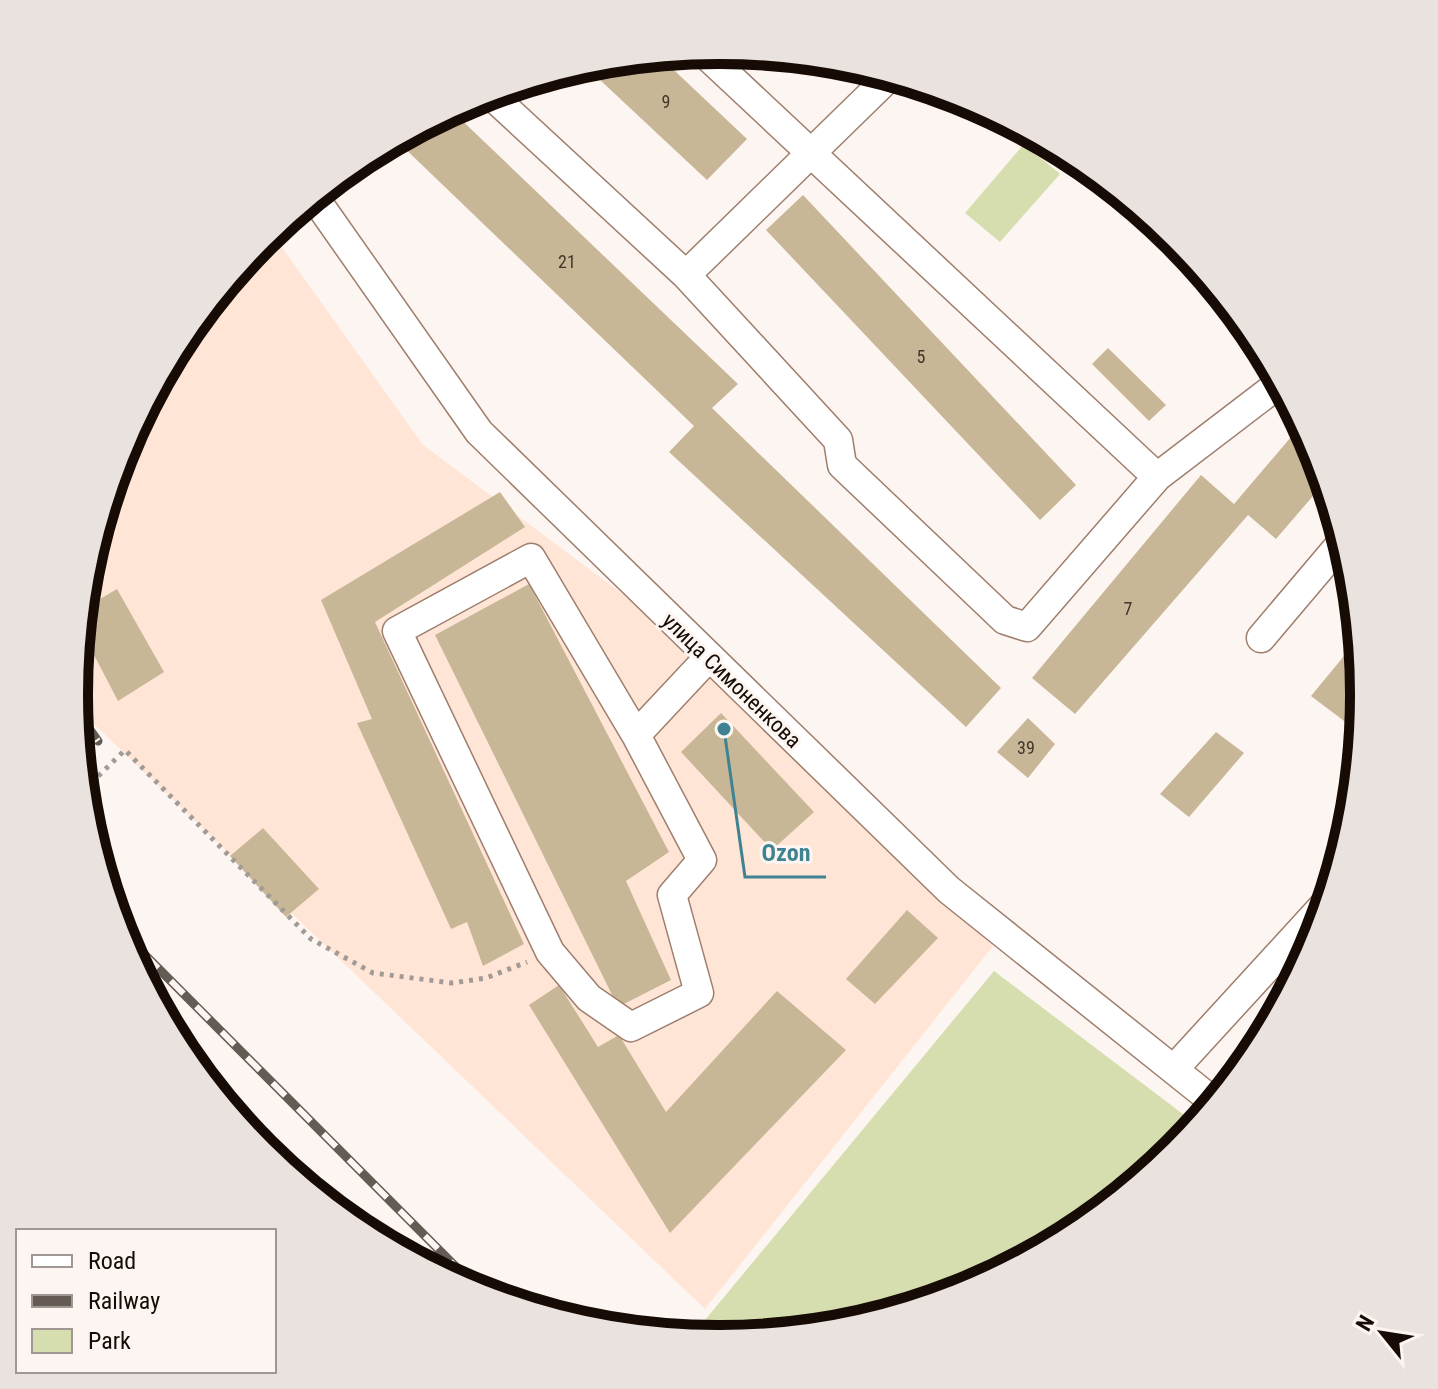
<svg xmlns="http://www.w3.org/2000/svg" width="1438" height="1389" viewBox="0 0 1438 1389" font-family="'Roboto Condensed',sans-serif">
<rect width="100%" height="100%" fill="#fcf5f1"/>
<path fill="#ffe5d6" d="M271,232L423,445L715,663L993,946L705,1309L76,707L87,568L124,447L183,336Z"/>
<path fill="#d6deaf" d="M1024,144L1060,174L1000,242L965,213Z
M994,971L1196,1124C1113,1225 972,1301 844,1327C805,1334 763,1335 724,1339L705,1320Z"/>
<path fill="#c8b797" d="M659,56L747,139L707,180L584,65Z
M451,110L738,384L712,408L1001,688L966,727L669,452L694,426L396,140Z
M803,195L1076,485L1040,520L766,230Z
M1108,348L1166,405L1149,421L1092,364Z
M1302,424L1315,448L1325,482L1276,539L1248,515L1075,714L1032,678L1201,475L1234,504Z
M500,492L525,527L375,622L524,944L483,966L467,922L451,929L357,723L372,719L321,600Z
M529,584L669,852L626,881L671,980L618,1007L435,635Z
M117,589L164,672L118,701L81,630L83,609Z
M1358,639L1363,695L1360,733L1311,696Z
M721,713L814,812L772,850L681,752Z
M1028,718L1055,744L1028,778L997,752Z
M1216,732L1244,753L1189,817L1160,794Z
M263,828L319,889L286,917L230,856Z
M907,910L938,938L875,1004L846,979Z
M559,985L598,1047L619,1035L666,1112L777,991L846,1050L670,1233L529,1005Z"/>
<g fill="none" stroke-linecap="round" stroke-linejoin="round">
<g stroke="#9e7e6c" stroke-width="31">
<path id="minor" d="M703,52L1157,477
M490,94L686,275L838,440L842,465L1005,620L1027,627L1157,477L1280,383
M314,197L479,432L949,890L1214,1102
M1173,238L1175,240
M686,275L890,76
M531,558L636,735L702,860L672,895L699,993L631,1027L589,998L550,952L397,631Z
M1261,638L1343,541
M636,735L709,657
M1174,1069L1326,903"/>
</g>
<path stroke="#a29a95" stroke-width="5" stroke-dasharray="4 6" stroke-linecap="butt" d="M84,790L125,750L311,939L373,973L452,983L486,978L527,962"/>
<use href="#minor" stroke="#fff" stroke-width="28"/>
<g stroke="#645b55" stroke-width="9">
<path id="rail" d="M76,710L98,741
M120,930L482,1293"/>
</g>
<use href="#rail" stroke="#fcf5f1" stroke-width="6" stroke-dasharray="18" stroke-linecap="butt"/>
</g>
<g text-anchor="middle" stroke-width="6" stroke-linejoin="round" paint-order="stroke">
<g font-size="18" fill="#42362a">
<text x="666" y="108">9</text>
<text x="567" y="268">21</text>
<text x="921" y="363">5</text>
<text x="1128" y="615">7</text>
<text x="1026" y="754">39</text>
</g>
<g font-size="22" fill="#160b05" stroke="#fcf5f1">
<text transform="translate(732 680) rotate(44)" y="8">улица Симоненкова</text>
</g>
</g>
<path d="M0 0H1438V1389H0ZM718 64H720A630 630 0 0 1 1350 694V695A630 630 0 0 1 720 1325H718A630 630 0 0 1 88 695V694A630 630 0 0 1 718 64Z" fill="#eae2de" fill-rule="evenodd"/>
<path fill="none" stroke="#160b05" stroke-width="10" d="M718 64H720A630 630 0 0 1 1350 694V695A630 630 0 0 1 720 1325H718A630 630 0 0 1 88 695V694A630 630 0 0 1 718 64Z"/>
<path fill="none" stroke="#3f8392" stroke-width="3" d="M724 729L745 877H826"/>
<circle fill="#3f8392" stroke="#fcf5f1" stroke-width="3" cx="724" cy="729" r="8"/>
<g font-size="24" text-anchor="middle" font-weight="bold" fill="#3f8392" stroke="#fcf5f1" stroke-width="6" stroke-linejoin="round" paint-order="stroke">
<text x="786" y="861">Ozon</text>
</g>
<rect x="16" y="1229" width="260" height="144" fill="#fcf5f1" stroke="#a09793" stroke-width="2"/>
<rect x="32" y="1255" width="40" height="12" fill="#ffffff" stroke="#a09793" stroke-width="2"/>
<text x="88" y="1269" font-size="24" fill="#160b05">Road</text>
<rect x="32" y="1295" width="40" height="12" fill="#645b55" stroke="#a09793" stroke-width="2"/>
<text x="88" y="1309" font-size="24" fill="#160b05">Railway</text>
<rect x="32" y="1329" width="40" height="24" fill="#d6deaf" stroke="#a09793" stroke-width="2"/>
<text x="88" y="1349" font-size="24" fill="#160b05">Park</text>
<g transform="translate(1382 1333) rotate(300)" stroke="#fcf5f1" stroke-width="6" paint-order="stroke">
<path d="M0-6L14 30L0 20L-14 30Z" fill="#160b05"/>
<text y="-12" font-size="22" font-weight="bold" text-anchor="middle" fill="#160b05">N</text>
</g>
</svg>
